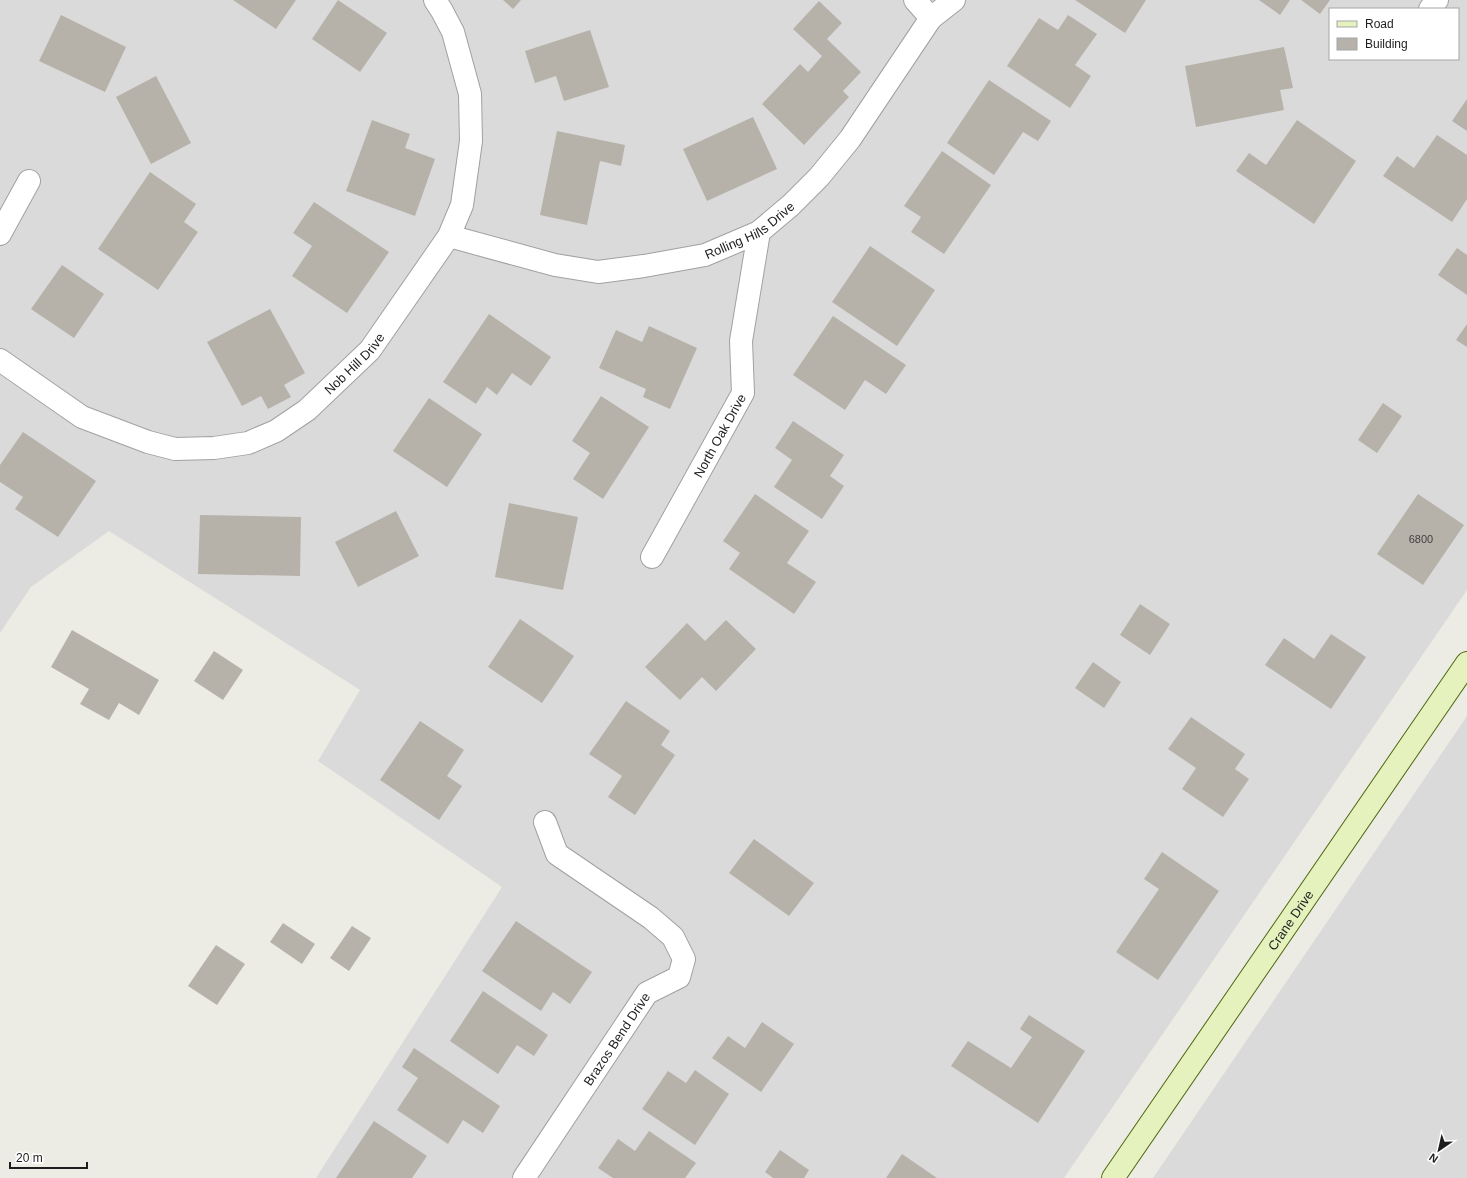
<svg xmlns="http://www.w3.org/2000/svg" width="1467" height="1178" viewBox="0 0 1467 1178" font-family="Helvetica,sans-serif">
<rect width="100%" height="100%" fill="#edece4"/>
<path fill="#dbdada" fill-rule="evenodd" d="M0,0H1467V590L1064,1178H316L502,887L318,761L360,690L109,531L31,587L0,633ZM1330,9H1458V59H1330Z
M1467,716V1178H1153Z"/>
<path fill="#b6b2aa" d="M233,0H296L276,29Z
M338,0L387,33L360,72L312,39Z
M503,0H521L513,9Z
M1075,0H1146L1125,33Z
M1259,0H1290L1280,15Z
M1301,0H1330L1320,14Z
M819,1L842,23L827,39L861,72L843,91L849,97L804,145L762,104L800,64L808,72L822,56L793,29Z
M61,15L126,47L105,92L39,61Z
M1068,15L1097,34L1075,65L1091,76L1070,108L1007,66L1039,18L1058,30Z
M590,30L609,87L564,101L556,76L535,83L525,51Z
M1284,47L1293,88L1280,90L1284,110L1196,127L1185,66Z
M156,76L191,143L151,164L116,97Z
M989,80L1051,121L1038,141L1023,132L994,175L947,143Z
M1467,99V131L1452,121Z
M753,117L777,169L707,201L683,149Z
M372,120L410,134L405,148L435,159L415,216L346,191Z
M1297,120L1356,161L1314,224L1236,171L1249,153L1266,165Z
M557,131L625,145L621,166L600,161L587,225L540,215Z
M1437,135L1467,155V199L1452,222L1383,176L1397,156L1414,168Z
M942,151L991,185L944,254L911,232L921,217L904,206Z
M150,172L196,204L184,222L198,232L158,290L98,249Z
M314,202L389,252L347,313L292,276L312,246L293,233Z
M870,246L935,290L897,346L832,302Z
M1457,248L1467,255V295L1438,275Z
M62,265L104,294L74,338L31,309Z
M270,309L305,373L284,385L291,397L268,409L261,396L242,406L207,342Z
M489,314L551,357L531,386L512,373L497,395L487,387L476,404L443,382Z
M833,316L906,365L886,394L865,380L845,410L793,375Z
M1467,324V347L1456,340Z
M649,326L697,348L670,409L643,397L646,389L599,368L616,330L642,342Z
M601,396L649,427L603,499L573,479L590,453L572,441Z
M429,398L482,434L447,487L393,451Z
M1383,403L1402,416L1377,453L1358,440Z
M793,421L844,455L830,476L844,486L822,519L774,487L792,460L775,448Z
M23,432L96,481L58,537L15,509L23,497L0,482V465Z
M755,494L809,531L787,563L816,582L794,614L729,569L740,553L723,541Z
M1418,494L1464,525L1423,585L1377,554Z
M509,503L578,517L563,590L495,577Z
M396,511L419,556L358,587L335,542Z
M200,515L301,517L300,576L198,574Z
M1140,604L1170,624L1150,655L1120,635Z
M520,619L574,656L542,703L488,667Z
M726,620L756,649L716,691L702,677L680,700L645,667L687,623L705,641Z
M72,630L159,680L139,715L119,703L109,720L80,704L89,689L51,667Z
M1331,634L1366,657L1331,709L1265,665L1284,638L1314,659Z
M214,651L243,670L223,700L194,681Z
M1093,662L1121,682L1104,708L1075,688Z
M626,701L670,731L661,745L675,755L635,815L608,797L622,776L589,754Z
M1191,717L1245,754L1235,769L1249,779L1223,817L1182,789L1196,768L1168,749Z
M420,721L464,750L447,776L462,786L439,820L380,780Z
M754,839L814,883L789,916L729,873Z
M1162,852L1219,891L1158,980L1116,952L1159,889L1144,879Z
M516,921L592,972L570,1004L553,992L541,1011L482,971Z
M283,923L315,944L302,964L270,942Z
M352,926L371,938L349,971L330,958Z
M216,945L245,964L217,1005L188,986Z
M483,991L548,1035L534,1056L517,1045L498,1074L450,1041Z
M1029,1015L1085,1051L1038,1123L951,1066L968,1041L1011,1068L1032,1037L1020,1029Z
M762,1022L794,1044L761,1092L712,1058L728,1036L745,1048Z
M414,1048L500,1106L483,1133L463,1120L448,1144L397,1110L418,1078L402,1067Z
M695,1070L729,1094L695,1145L642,1109L668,1071L686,1083Z
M374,1121L427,1156L412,1178H336Z
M649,1131L696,1163L685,1178H613L598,1168L618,1139L635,1151Z
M780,1150L809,1170L804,1178H773L765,1172Z
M902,1154L937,1178H886Z"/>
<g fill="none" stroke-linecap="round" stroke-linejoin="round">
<g stroke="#a1a1a1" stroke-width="24">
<g id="street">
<path d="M915,0L931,18"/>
<path d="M1430,9L1437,0"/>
<path d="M0,234L29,181"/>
<path id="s1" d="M449,236L555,265L598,272L644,266L705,255L759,232L791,205L819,177L850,139L931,18L954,0"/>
<path id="s2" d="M0,360L82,417L148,442L175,449L214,448L248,443L276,431L307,410L370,350L449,236L462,205L471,141L470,94L453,32L442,11L435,0"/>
<path id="s3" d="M652,557L743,393L741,341L759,232"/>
<path id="s4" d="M524,1178L647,993L679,977L684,959L673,937L651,918L557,854L545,822"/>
</g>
</g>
<g stroke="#4c6810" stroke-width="24">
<g id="secondary">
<path id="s5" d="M1113,1178L1467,663"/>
</g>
</g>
<use href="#street" stroke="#fff" stroke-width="22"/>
<use href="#secondary" stroke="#e5f2bd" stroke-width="22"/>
</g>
<g text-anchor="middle" stroke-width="3.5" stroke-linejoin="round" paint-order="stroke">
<g font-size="11" fill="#434240">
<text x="1421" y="543">6800</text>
</g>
<g font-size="13" fill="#1d1d1d" stroke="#fff">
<text dy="5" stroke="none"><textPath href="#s1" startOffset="313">Rolling Hills Drive</textPath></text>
<text dy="5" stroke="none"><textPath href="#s2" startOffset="406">Nob Hill Drive</textPath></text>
<text dy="5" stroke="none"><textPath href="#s3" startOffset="139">North Oak Drive</textPath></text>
<text dy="5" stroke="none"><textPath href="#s5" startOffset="313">Crane Drive</textPath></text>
<text dy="5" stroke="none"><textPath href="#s4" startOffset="167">Brazos Bend Drive</textPath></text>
</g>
</g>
<rect x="1329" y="8" width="130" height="52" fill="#ffffff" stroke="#a5a5a5"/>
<rect x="1337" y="21" width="20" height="6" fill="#e5f2bd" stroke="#a5a5a5"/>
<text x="1365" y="28" font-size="12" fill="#1d1d1d">Road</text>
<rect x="1337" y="38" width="20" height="12" fill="#b6b2aa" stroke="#a5a5a5"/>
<text x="1365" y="48" font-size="12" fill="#1d1d1d">Building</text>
<g transform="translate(1439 1150) rotate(214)" stroke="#ffffff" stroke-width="3" paint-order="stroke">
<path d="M0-3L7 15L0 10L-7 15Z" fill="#1d1d1d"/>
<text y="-6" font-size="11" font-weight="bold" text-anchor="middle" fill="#1d1d1d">N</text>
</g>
<path d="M10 1162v6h77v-6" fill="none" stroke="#1d1d1d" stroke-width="2"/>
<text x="16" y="1162" font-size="12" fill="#1d1d1d" stroke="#ffffff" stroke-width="3" paint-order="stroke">20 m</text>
</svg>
